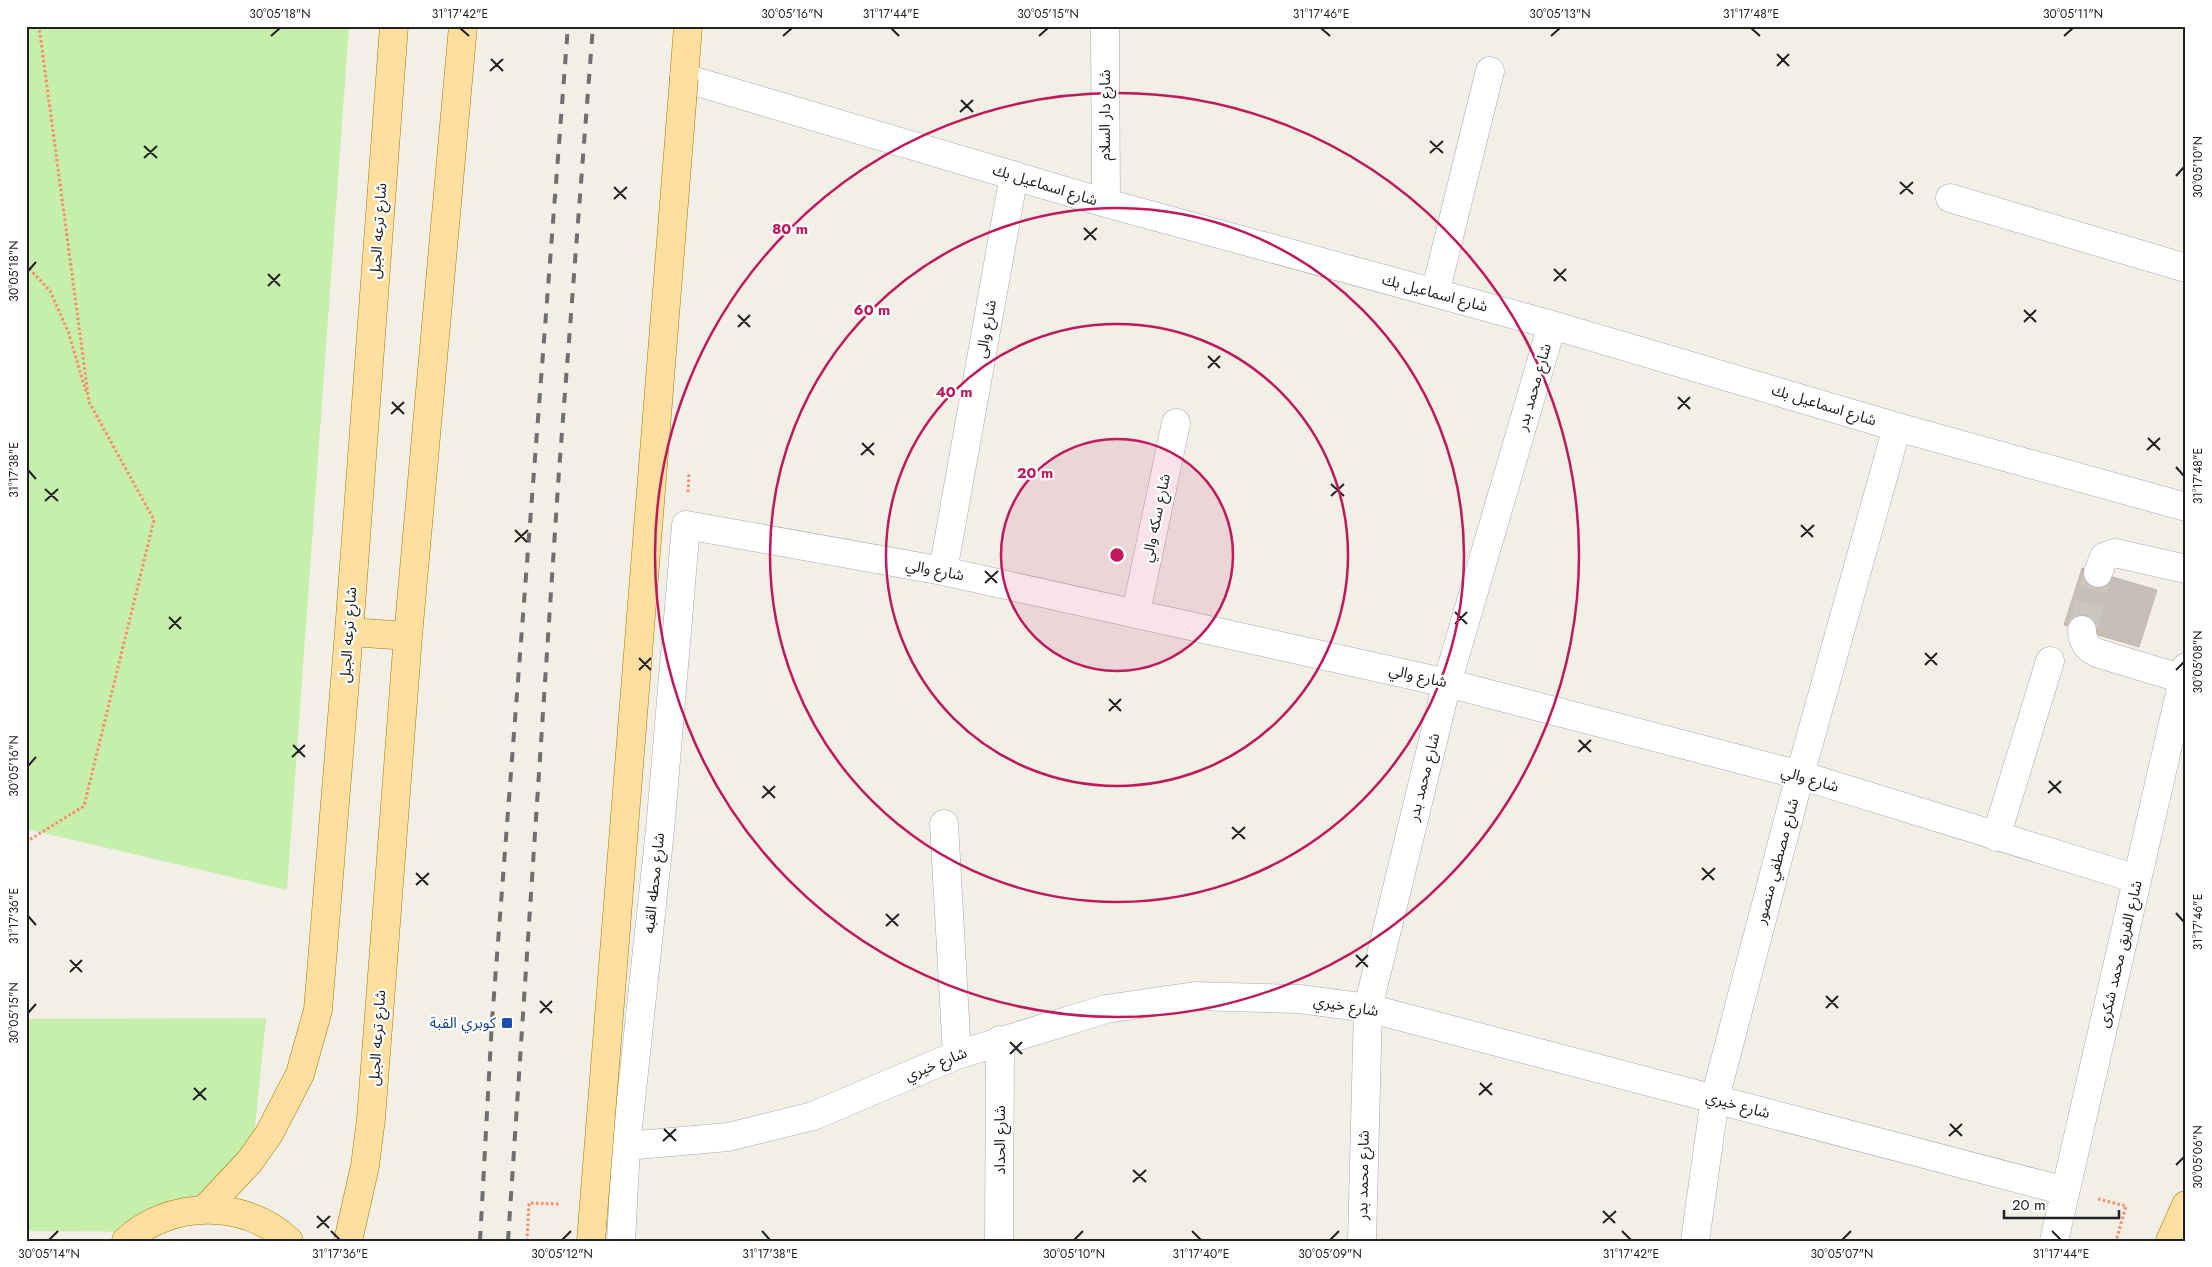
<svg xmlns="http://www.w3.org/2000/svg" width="2212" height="1267" viewBox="0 0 2212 1267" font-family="Jost,'Noto Sans Arabic',sans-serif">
<rect width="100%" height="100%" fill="#f2efe7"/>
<path fill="#c5efaa" d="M26,26H349L287,890L26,829Z
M266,1018L251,1166L147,1232L26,1231V1019Z"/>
<path fill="#c7bfb6" stroke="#c5b8a8" d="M2082,568L2157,590L2139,647L2064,625Z"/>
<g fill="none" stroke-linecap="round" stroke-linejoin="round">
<path stroke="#c8c6bf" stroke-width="28" stroke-dasharray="28 14" stroke-linecap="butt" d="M2082,630L2098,573"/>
<g stroke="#a8a8a8" stroke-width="29">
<path id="minor" d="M1105,26L1106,203
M684,78L1106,203L1552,325L1897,427L2186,507
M1950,198L2186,268
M1435,293L1490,71
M943,571L1014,175
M2098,573L2104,557L2115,553L2186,569
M1136,612L1176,423
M2082,630C2082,642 2087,648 2097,653L2183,679
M944,824L957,1055
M1996,837L2050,661
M626,1146L728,1137L813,1116L957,1055L1106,1009L1195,996L1299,999L1368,1008L2065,1191
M621,1241L626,1146L660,830L686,525L943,571L1447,683L1800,775L2137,879
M999,1241L1000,1040
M1362,1241L1368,1008L1447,683L1552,325
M1695,1241L1715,1098L1800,775L1897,427
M2054,1241L2186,667"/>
</g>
<g stroke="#9e7a00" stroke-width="29">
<path id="major" d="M684,78L688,26
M349,632L408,636
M204,1210L250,1161L269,1134L300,1074L318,1010L349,632L394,26
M126,1241C169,1200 246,1199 289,1241
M348,1241L365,1166L371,1119L408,636L463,26
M2170,1241L2186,1205"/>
</g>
<path stroke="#ff896b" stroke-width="3" stroke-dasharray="2.5 2.5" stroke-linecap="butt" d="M26,265L50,291L68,331L86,392
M688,492L689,474
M26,842L84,806L154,520L89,402L39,26
M2098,1199L2126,1206L2116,1241
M527,1241L529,1203L559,1204"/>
<use href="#minor" stroke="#fff" stroke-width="28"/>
<use href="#major" stroke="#ffdf9f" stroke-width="28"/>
<path stroke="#6f6f6f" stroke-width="4" stroke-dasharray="10 10" stroke-linecap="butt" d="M480,1241L492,1021L568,26
M508,1241L559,471L593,26"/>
<g stroke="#9e7a00" stroke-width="29" stroke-linecap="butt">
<path id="major-bridge" d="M591,1241L684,78"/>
</g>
<use href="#major-bridge" stroke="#ffdf9f" stroke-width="28"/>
</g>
<path fill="none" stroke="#212121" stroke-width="2" d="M460,28L469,36M891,28L899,36M1321,28L1330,36M1751,28L1760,36M271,36L280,28M783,36L792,28M1039,36L1048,28M1551,36L1560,28M2064,36L2073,28M1777,54L1789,66M491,59L503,71M1777,66L1789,54M490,71L503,59M961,100L973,112M960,112L973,100M1430,141L1443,153M144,146L157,158M1430,153L1443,141M144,158L157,146M2176,176L2184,167M1900,182L1913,194M614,187L626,199M1900,194L1913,182M614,199L627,187M1084,228L1096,240M1084,240L1097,228M1554,269L1566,281M28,271L36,262M268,274L280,286M1554,281L1566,269M268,286L280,274M2024,310L2036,322M738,315L750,327M2024,322L2036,310M738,327L750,315M1208,356L1220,368M1208,368L1220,356M1678,397L1690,409M392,402L404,414M1678,409L1690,397M391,414L404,402M2148,438L2160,450M862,443L874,455M2147,450L2160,438M861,455L874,443M2176,467L2184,476M28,470L36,479M1331,484L1344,496M45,489L58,501M1331,496L1344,484M45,501L58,489M1801,525L1813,537M515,530L527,542M1801,537L1814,525M515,542L528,530M985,571L997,583M985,583L998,571M1455,612L1467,624M169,617L181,629M1455,624L1467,612M169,629L181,617M1925,653L1937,665M639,658L651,670M1925,665L1937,653M639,670L651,658M2176,670L2184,662M1109,699L1121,711M1109,711L1121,699M1579,740L1591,752M293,745L305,757M1578,752L1591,740M292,757L305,745M28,766L36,757M2049,781L2061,793M763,786L775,798M2048,793L2061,781M762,798L775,786M1232,827L1245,839M1232,839L1245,827M1702,868L1714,880M416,873L428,885M1702,880L1715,868M416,885L429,873M2176,913L2184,922M886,914L898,926M28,916L36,925M886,926L899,914M1356,955L1368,967M70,960L82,972M1356,967L1368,955M70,972L82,960M1826,996L1838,1008M540,1001L552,1013M1826,1008L1838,996M28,1013L36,1004M540,1013L552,1001M1010,1042L1022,1054M1010,1054L1022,1042M1480,1083L1492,1095M194,1088L206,1100M1479,1095L1492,1083M193,1100L206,1088M1950,1124L1962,1136M664,1129L676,1141M1949,1136L1962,1124M663,1141L676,1129M2176,1165L2184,1157M1133,1170L1146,1182M1133,1182L1146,1170M1603,1211L1615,1223M317,1216L329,1228M1603,1223L1616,1211M317,1228L330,1216M331,1231L340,1240M762,1231L770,1240M1192,1231L1201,1240M1622,1231L1631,1240M2052,1231L2061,1240M49,1240L58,1231M562,1240L571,1231M1074,1240L1083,1231M1330,1240L1339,1231M1842,1240L1851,1231"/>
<circle cx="1117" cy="555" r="116" fill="#c2185b" fill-opacity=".12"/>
<g fill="none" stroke="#c2185b" stroke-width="2.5">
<circle cx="1117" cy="555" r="116"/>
<circle cx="1117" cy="555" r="231"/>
<circle cx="1117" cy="555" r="347"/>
<circle cx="1117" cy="555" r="462"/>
</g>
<rect fill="#1a4fb4" stroke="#fff" stroke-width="2" x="501" y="1017" width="12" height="12" rx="2.5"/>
<g text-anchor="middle" stroke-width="4.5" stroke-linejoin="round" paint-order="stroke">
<g font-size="15" fill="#212121" stroke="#fff">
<text transform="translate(1105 115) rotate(-90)" y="5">شارع دار السلام</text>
<text transform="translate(1045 185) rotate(17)" y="5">شارع اسماعيل بك</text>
<text transform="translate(378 231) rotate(-86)" y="5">شارع ترعه الجبل</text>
<text transform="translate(1435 293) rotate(15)" y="5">شارع اسماعيل بك</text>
<text transform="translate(986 329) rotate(-80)" y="5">شارع والى</text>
<text transform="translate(1534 387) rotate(-74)" y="5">شارع محمد بدر</text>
<text transform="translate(1824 405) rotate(17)" y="5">شارع اسماعيل بك</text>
<text transform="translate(1156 518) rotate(-78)" y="5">شارع سكه والي</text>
<text transform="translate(935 570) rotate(11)" y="5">شارع والي</text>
<text transform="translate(348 635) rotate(-86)" y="5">شارع ترعه الجبل</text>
<text transform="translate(1418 676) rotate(13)" y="5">شارع والي</text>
<text transform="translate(1424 777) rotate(-76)" y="5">شارع محمد بدر</text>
<text transform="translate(1810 779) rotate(16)" y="5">شارع والي</text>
<text transform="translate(1777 861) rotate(-75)" y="5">شارع مصطفي منصور</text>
<text transform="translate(654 883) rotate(-84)" y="5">شارع محطه القبه</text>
<text transform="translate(2120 954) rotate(-77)" y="5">شارع الفريق محمد شكرى</text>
<text transform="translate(1346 1006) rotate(9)" y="5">شارع خيري</text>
<text transform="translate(377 1038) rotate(-86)" y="5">شارع ترعه الجبل</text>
<text transform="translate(936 1064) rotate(-22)" y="5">شارع خيري</text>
<text transform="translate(1738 1105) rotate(15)" y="5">شارع خيري</text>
<text transform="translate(1000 1140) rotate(-90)" y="5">شارع الحداد</text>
<text transform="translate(1363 1175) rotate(-89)" y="5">شارع محمد بدر</text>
</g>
<g font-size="15" fill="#164399" stroke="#fff" text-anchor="end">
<text x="496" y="1028">كوبري القبة</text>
</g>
</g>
<circle cx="1117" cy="555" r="8" fill="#c2185b" stroke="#fff" stroke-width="2.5"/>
<g font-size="15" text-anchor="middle" font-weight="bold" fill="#c2185b" stroke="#fff" stroke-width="4.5" stroke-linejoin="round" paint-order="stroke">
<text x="790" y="234">80 m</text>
<text x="872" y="315">60 m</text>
<text x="954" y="397">40 m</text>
<text x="1035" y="478">20 m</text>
</g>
<rect width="2212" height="1267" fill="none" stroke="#ffffff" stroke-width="55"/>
<path d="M2004 1210v8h115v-8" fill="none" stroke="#212121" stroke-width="2.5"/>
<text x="2012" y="1210" font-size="15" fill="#212121" stroke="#ffffff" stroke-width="4" paint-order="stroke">20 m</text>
<rect x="28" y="28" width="2156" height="1212" fill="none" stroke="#212121" stroke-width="2"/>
<g font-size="12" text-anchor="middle" fill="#212121">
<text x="280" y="18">30°05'18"N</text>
<text x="460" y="18">31°17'42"E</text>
<text x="792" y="18">30°05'16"N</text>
<text x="891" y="18">31°17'44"E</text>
<text x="1048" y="18">30°05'15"N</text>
<text x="1321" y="18">31°17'46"E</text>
<text x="1560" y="18">30°05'13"N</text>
<text x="1751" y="18">31°17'48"E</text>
<text x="2073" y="18">30°05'11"N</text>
<text transform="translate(2198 167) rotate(-90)" y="4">30°05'10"N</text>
<text transform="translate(14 271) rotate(-90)" y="4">30°05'18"N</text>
<text transform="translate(14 470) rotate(-90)" y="4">31°17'38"E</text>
<text transform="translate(2198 476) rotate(-90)" y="4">31°17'48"E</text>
<text transform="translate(2198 662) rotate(-90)" y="4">30°05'08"N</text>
<text transform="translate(14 766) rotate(-90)" y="4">30°05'16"N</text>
<text transform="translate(14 916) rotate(-90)" y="4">31°17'36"E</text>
<text transform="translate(2198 922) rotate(-90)" y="4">31°17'46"E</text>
<text transform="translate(14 1013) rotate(-90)" y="4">30°05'15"N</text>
<text transform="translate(2198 1157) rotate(-90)" y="4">30°05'06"N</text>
<text x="49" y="1258">30°05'14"N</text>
<text x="340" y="1258">31°17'36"E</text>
<text x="562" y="1258">30°05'12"N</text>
<text x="770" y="1258">31°17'38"E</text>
<text x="1074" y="1258">30°05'10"N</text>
<text x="1201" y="1258">31°17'40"E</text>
<text x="1330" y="1258">30°05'09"N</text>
<text x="1631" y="1258">31°17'42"E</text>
<text x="1842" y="1258">30°05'07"N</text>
<text x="2061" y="1258">31°17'44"E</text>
</g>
</svg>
